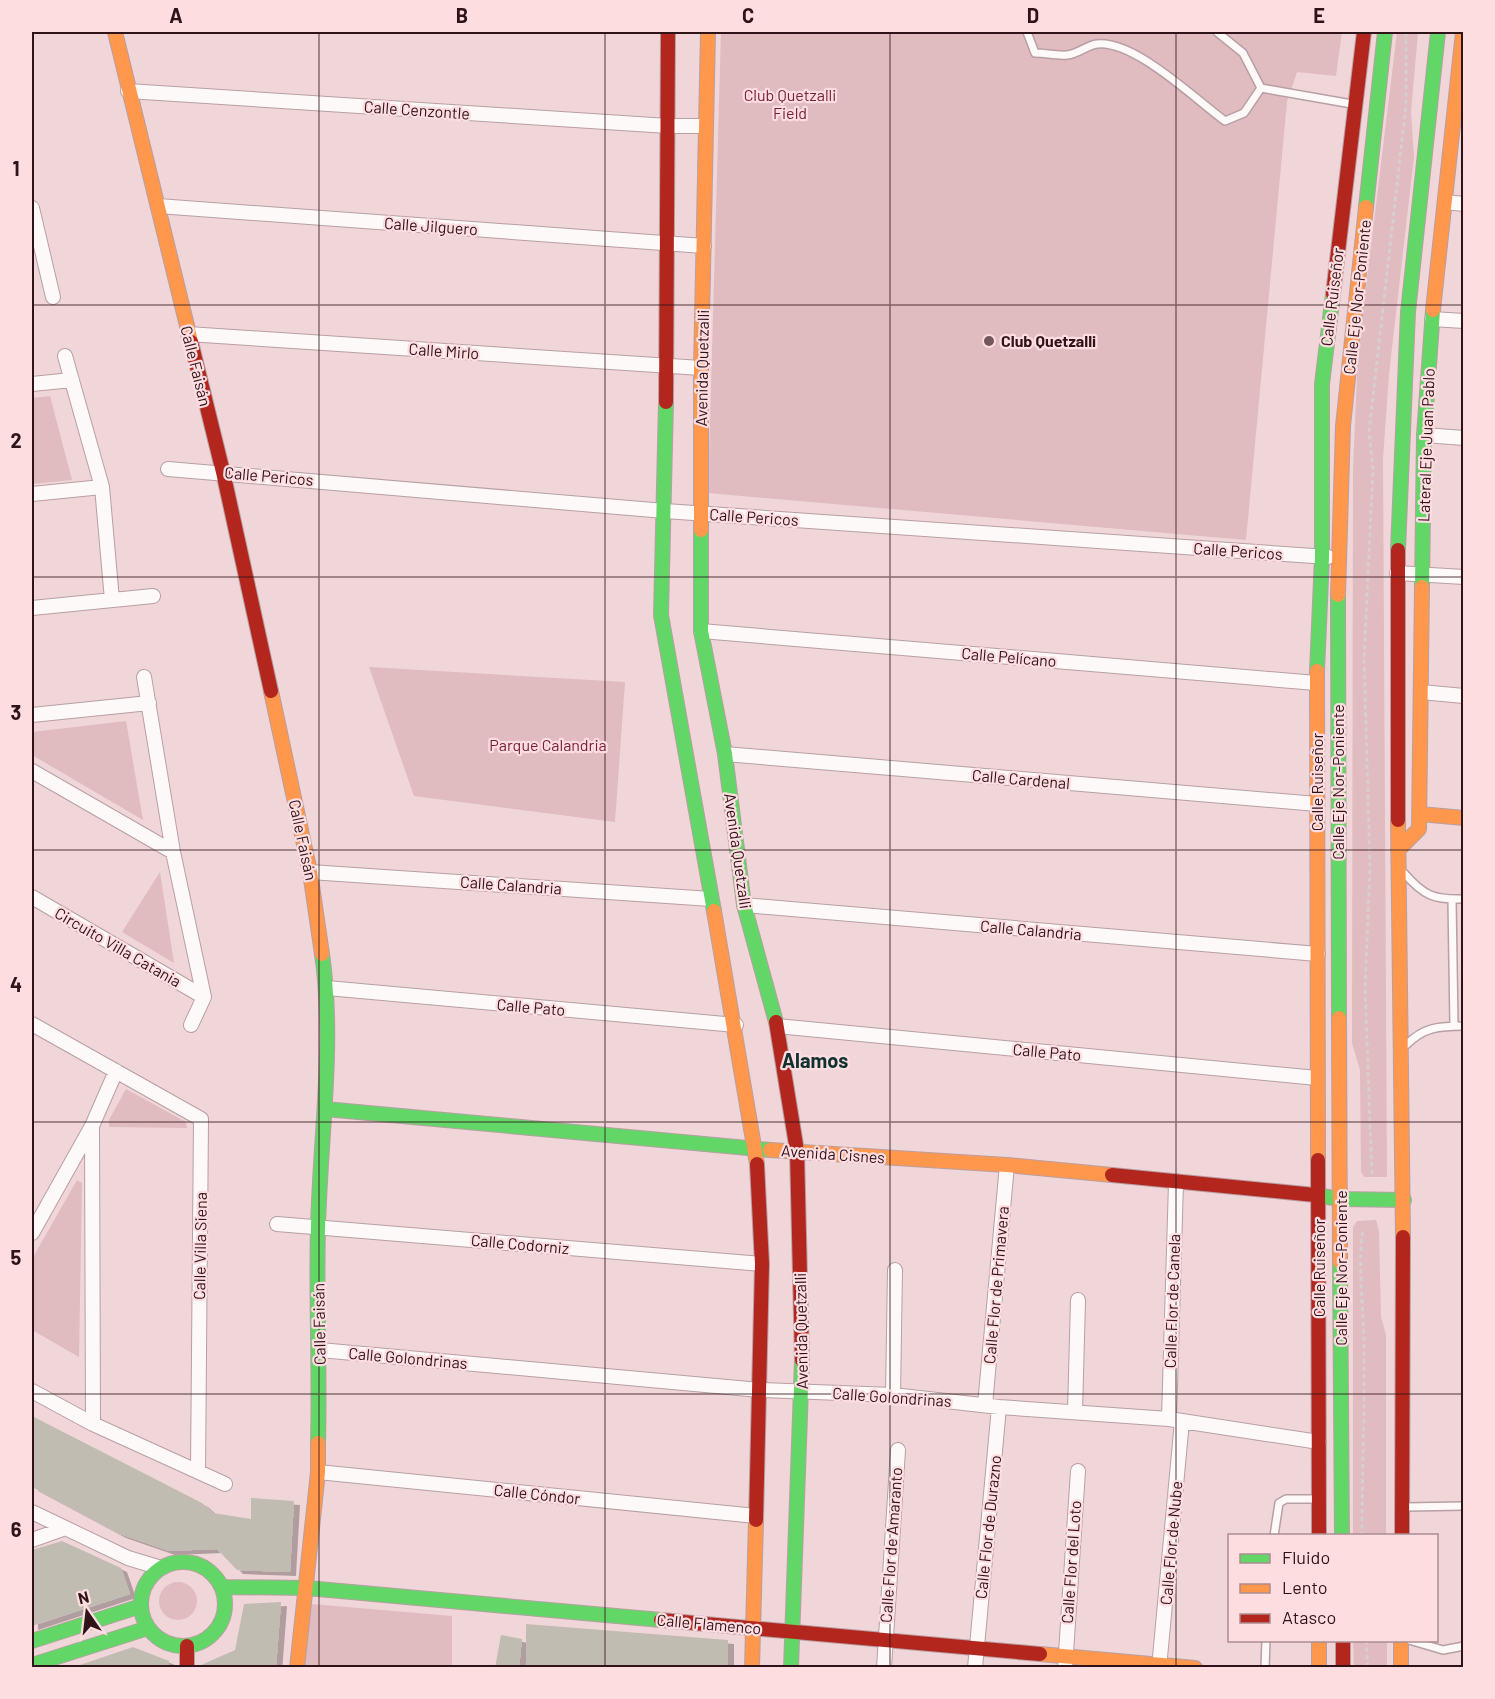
<svg xmlns="http://www.w3.org/2000/svg" width="1495" height="1699" viewBox="0 0 1495 1699" font-family="Barlow,sans-serif">
<defs>
<filter id="shadow"><feDropShadow dx="6" dy="4" stdDeviation="0" flood-color="#0004"/></filter>
</defs>
<rect width="100%" height="100%" fill="#f0d6d9"/>
<path fill="#e0bbc0" d="M721,32H1342L1336,76L1297,72L1287,102L1246,540L708,493Z
M1397,32H1418L1411,112L1414,157L1389,374L1383,459L1387,1177H1364L1361,1171L1360,1070L1352,1043L1353,469L1358,353Z
M50,396L72,480L32,484V398Z
M369,667L625,682L615,822L414,796Z
M126,721L143,820L32,755V732Z
M160,872L174,963L122,932Z
M126,1089L186,1122L187,1128L109,1127V1120Z
M77,1180L82,1183L79,1357L32,1330V1259Z
M1376,1220L1379,1231L1381,1317L1386,1335V1535H1353V1227L1357,1221Z
M159 1601a19 19 0 1 1 38 0a19 19 0 1 1-38 0Z
M312,1604L452,1616V1667L303,1668Z
M1353,1641H1387V1667H1354Z"/>
<path fill="#c1bcb1" filter="url(#shadow)" d="M32,1416L202,1503L213,1513L251,1519V1498L294,1501L290,1572L237,1570L217,1549L169,1551L120,1534L32,1487Z
M62,1541L121,1568L130,1594L32,1626V1550Z
M281,1602L276,1668H201V1665L235,1650L244,1604Z
M526,1624L728,1640V1668H526Z
M501,1635L522,1639L519,1668H495Z
M133,1647L169,1661V1668H71Z"/>
<g fill="none" stroke-linecap="round" stroke-linejoin="round">
<g stroke="#b89fa3" stroke-width="10">
<path id="lane" d="M1027,32L1035,53C1045,53 1057,56 1067,55C1078,54 1087,45 1097,44C1135,40 1196,100 1225,121L1244,113L1261,88
M1217,32L1243,53L1261,88
M1261,88L1352,104
M1404,873C1424,896 1434,900 1464,899
M1452,900L1454,1026
M1406,1045C1424,1027 1439,1026 1464,1026
M1406,1507L1464,1506
M1274,1536L1279,1503L1286,1499H1317
M1409,1640L1443,1650L1464,1646
M1265,1668L1266,1640"/>
</g>
<g stroke="#b89fa3" stroke-width="16">
<path id="street" d="M128,91L668,126H706
M1445,202L1464,204
M158,206L704,246
M32,208L53,297
M1432,319L1464,321
M188,334L701,368
M65,356L102,487L112,600
M32,384L72,380
M1424,435L1464,438
M168,469L665,511L1328,557
M32,494L102,487
M1397,573L1464,577
M32,608L153,596
M701,631L1316,683
M144,677L173,852L204,997L191,1025
M1421,692L1464,696
M32,715L149,703
M725,754L1317,804
M32,771L173,852
M310,872L711,899
M32,897L204,997
M744,905L1318,954
M327,988L736,1025
M32,1024L201,1119L198,1471
M777,1026L1317,1078
M92,1126L93,1424
M277,1224L762,1264
M32,1233L92,1126L116,1071
M320,1350L760,1390L893,1395L999,1407L1169,1419L1319,1442
M32,1391L93,1424L225,1484
M893,1395L895,1270
M985,1405L1007,1165
M1075,1412L1078,1300
M1169,1419L1176,1183
M318,1472L756,1516
M32,1512L128,1558L161,1568
M32,1540L63,1529
M884,1668L898,1450
M975,1668L999,1407
M1065,1668L1078,1471
M1159,1668L1182,1421"/>
</g>
<g stroke="#b89fa3" stroke-width="16">
<path id="fast" d="M1366,207L1385,32
M666,402L661,615L714,911
M701,530V631L725,754L744,905L776,1022
M1398,550L1408,312L1438,32
M1422,587L1424,435L1433,310
M1338,595L1339,1018
M1317,671L1322,557V384L1333,294
M325,1109L770,1150
M1315,1195L1340,1199L1404,1200
M1340,1262L1342,1536
M318,1443C320,1371 316,1300 318,1228C320,1137 335,1044 322,954
M141 1604a42 42 0 1 1 84 0a42 42 0 1 1-84 0Z
M223,1587L307,1588L661,1620
M32,1641L141,1606
M32,1665L148,1628
M791,1668L802,1360"/>
</g>
<g stroke="#b89fa3" stroke-width="16">
<path id="slow" d="M115,32L191,342
M1433,310L1463,32
M701,530V368L708,32
M1338,595L1343,426L1366,207
M1317,671L1318,1160
M271,691L310,872L322,954
M1420,814L1464,818
M1398,820L1403,1237
M1398,850L1419,829L1422,587
M714,911L757,1164
M1339,1018L1340,1262
M770,1150L1007,1165L1112,1175
M1319,1640V1668
M1401,1640V1668
M1040,1654L1195,1668
M297,1668L318,1472V1443
M752,1668L756,1520"/>
</g>
<g stroke="#b89fa3" stroke-width="16">
<path id="jam" d="M1333,294L1364,32
M191,342L223,472L271,691
M666,402L668,32
M1398,820V550
M776,1022L797,1151L802,1360
M1318,1160L1319,1536
M1112,1175L1315,1195
M756,1520L762,1264L757,1164
M1402,1536L1403,1237
M661,1620L1040,1654
M1343,1640V1668
M187,1646V1668"/>
</g>
<path stroke="#d6cecf" stroke-width="3" stroke-dasharray="4.5 3" stroke-linecap="butt" d="M1372,1174L1365,990L1370,866L1364,659L1373,468L1369,432L1406,105V32
M1362,1536C1362,1473 1365,1410 1364,1347C1364,1308 1357,1267 1363,1229
M1366,1640L1368,1668"/>
<use href="#lane" stroke="#fdf9f9" stroke-width="7"/>
<use href="#street" stroke="#fdf9f9" stroke-width="14"/>
<use href="#fast" stroke="#63d668" stroke-width="14"/>
<use href="#slow" stroke="#ff974d" stroke-width="14"/>
<use href="#jam" stroke="#b3261e" stroke-width="14"/>
</g>
<path fill="none" stroke="#2f1318" stroke-width="1.5" stroke-opacity="0.55" d="M319,32V1668M605,32V1668M890,32V1668M1176,32V1668M32,305H1464M32,577H1464M32,850H1464M32,1122H1464M32,1394H1464"/>
<circle fill="#73575c" stroke="#fedde1" stroke-width="2" cx="989" cy="341" r="6"/>
<g text-anchor="middle" stroke-width="4.5" stroke-linejoin="round" paint-order="stroke">
<g font-size="16" fill="#772337" stroke="#fedde1">
<text x="790" y="101">Club Quetzalli<tspan x="790" dy="18">Field</tspan></text>
<text x="548" y="751">Parque Calandria</text>
</g>
<g font-size="16" fill="#2f1318" stroke="#fedde1">
<text transform="translate(417 110) rotate(4)" y="6">Calle Cenzontle</text>
<text transform="translate(431 226) rotate(4)" y="6">Calle Jilguero</text>
<text transform="translate(1332 297) rotate(-83)" y="6">Calle Ruiseñor</text>
<text transform="translate(1357 297) rotate(-84)" y="6">Calle Eje Nor-Poniente</text>
<text transform="translate(444 351) rotate(4)" y="6">Calle Mirlo</text>
<text transform="translate(196 366) rotate(76)" y="6">Calle Faisán</text>
<text transform="translate(702 368) rotate(-89)" y="6">Avenida Quetzalli</text>
<text transform="translate(1426 445) rotate(-88)" y="6">Lateral Eje Juan Pablo</text>
<text transform="translate(269 476) rotate(5)" y="6">Calle Pericos</text>
<text transform="translate(754 517) rotate(4)" y="6">Calle Pericos</text>
<text transform="translate(1238 551) rotate(4)" y="6">Calle Pericos</text>
<text transform="translate(1009 657) rotate(5)" y="6">Calle Pelícano</text>
<text transform="translate(1021 779) rotate(5)" y="6">Calle Cardenal</text>
<text transform="translate(1317 782) rotate(-90)" y="6">Calle Ruiseñor</text>
<text transform="translate(1338 782) rotate(-90)" y="6">Calle Eje Nor-Poniente</text>
<text transform="translate(303 840) rotate(78)" y="6">Calle Faisán</text>
<text transform="translate(738 851) rotate(82)" y="6">Avenida Quetzalli</text>
<text transform="translate(511 885) rotate(4)" y="6">Calle Calandria</text>
<text transform="translate(1031 930) rotate(5)" y="6">Calle Calandria</text>
<text transform="translate(118 947) rotate(30)" y="6">Circuito Villa Catania</text>
<text transform="translate(531 1007) rotate(5)" y="6">Calle Pato</text>
<text transform="translate(1047 1052) rotate(5)" y="6">Calle Pato</text>
<text transform="translate(833 1154) rotate(4)" y="6">Avenida Cisnes</text>
<text transform="translate(520 1244) rotate(5)" y="6">Calle Codorniz</text>
<text transform="translate(200 1246) rotate(-89)" y="6">Calle Villa Siena</text>
<text transform="translate(1319 1268) rotate(-90)" y="6">Calle Ruiseñor</text>
<text transform="translate(1341 1268) rotate(-90)" y="6">Calle Eje Nor-Poniente</text>
<text transform="translate(996 1285) rotate(-85)" y="6">Calle Flor de Primavera</text>
<text transform="translate(1172 1301) rotate(-88)" y="6">Calle Flor de Canela</text>
<text transform="translate(319 1324) rotate(-91)" y="6">Calle Faisán</text>
<text transform="translate(801 1331) rotate(-91)" y="6">Avenida Quetzalli</text>
<text transform="translate(408 1358) rotate(5)" y="6">Calle Golondrinas</text>
<text transform="translate(892 1397) rotate(4)" y="6">Calle Golondrinas</text>
<text transform="translate(537 1494) rotate(6)" y="6">Calle Cóndor</text>
<text transform="translate(988 1527) rotate(-84)" y="6">Calle Flor de Durazno</text>
<text transform="translate(1171 1543) rotate(-85)" y="6">Calle Flor de Nube</text>
<text transform="translate(891 1545) rotate(-86)" y="6">Calle Flor de Amaranto</text>
<text transform="translate(1071 1562) rotate(-86)" y="6">Calle Flor del Loto</text>
<text transform="translate(709 1624) rotate(5)" y="6">Calle Flamenco</text>
</g>
<g font-size="16" font-weight="bold" fill="#2f1318" stroke="#fedde1" text-anchor="start">
<text x="1001" y="347">Club Quetzalli</text>
</g>
<g font-size="20" font-weight="bold" fill="#0f3230" stroke="#fedde1">
<text x="815" y="1068">Alamos</text>
</g>
</g>
<rect width="1495" height="1699" fill="none" stroke="#fedde1" stroke-width="66"/>
<rect x="1228" y="1534" width="210" height="108" fill="#fedde1" stroke="#ab8c91" stroke-width="1.5"/>
<rect x="1240" y="1554" width="30" height="9" fill="#63d668" stroke="#ab8c91" stroke-width="1.5"/>
<text x="1282" y="1564" font-size="18" fill="#2f1318">Fluido</text>
<rect x="1240" y="1584" width="30" height="9" fill="#ff974d" stroke="#ab8c91" stroke-width="1.5"/>
<text x="1282" y="1594" font-size="18" fill="#2f1318">Lento</text>
<rect x="1240" y="1614" width="30" height="9" fill="#b3261e" stroke="#ab8c91" stroke-width="1.5"/>
<text x="1282" y="1624" font-size="18" fill="#2f1318">Atasco</text>
<g transform="translate(87 1612) rotate(346)" stroke="#fedde1" stroke-width="4.5" paint-order="stroke">
<path d="M0-4.5L10 22L0 15L-10 22Z" fill="#2f1318"/>
<text y="-9" font-size="16" font-weight="bold" text-anchor="middle" fill="#2f1318">N</text>
</g>
<rect x="33" y="33" width="1429" height="1633" fill="none" stroke="#2f1318" stroke-width="2"/>
<g font-size="20" text-anchor="middle" font-weight="bold" fill="#2f1318">
<text x="176" y="23">A</text>
<text x="462" y="23">B</text>
<text x="748" y="23">C</text>
<text x="1033" y="23">D</text>
<text x="1319" y="23">E</text>
<text x="16" y="176">1</text>
<text x="16" y="448">2</text>
<text x="16" y="720">3</text>
<text x="16" y="992">4</text>
<text x="16" y="1265">5</text>
<text x="16" y="1537">6</text>
</g>
</svg>
